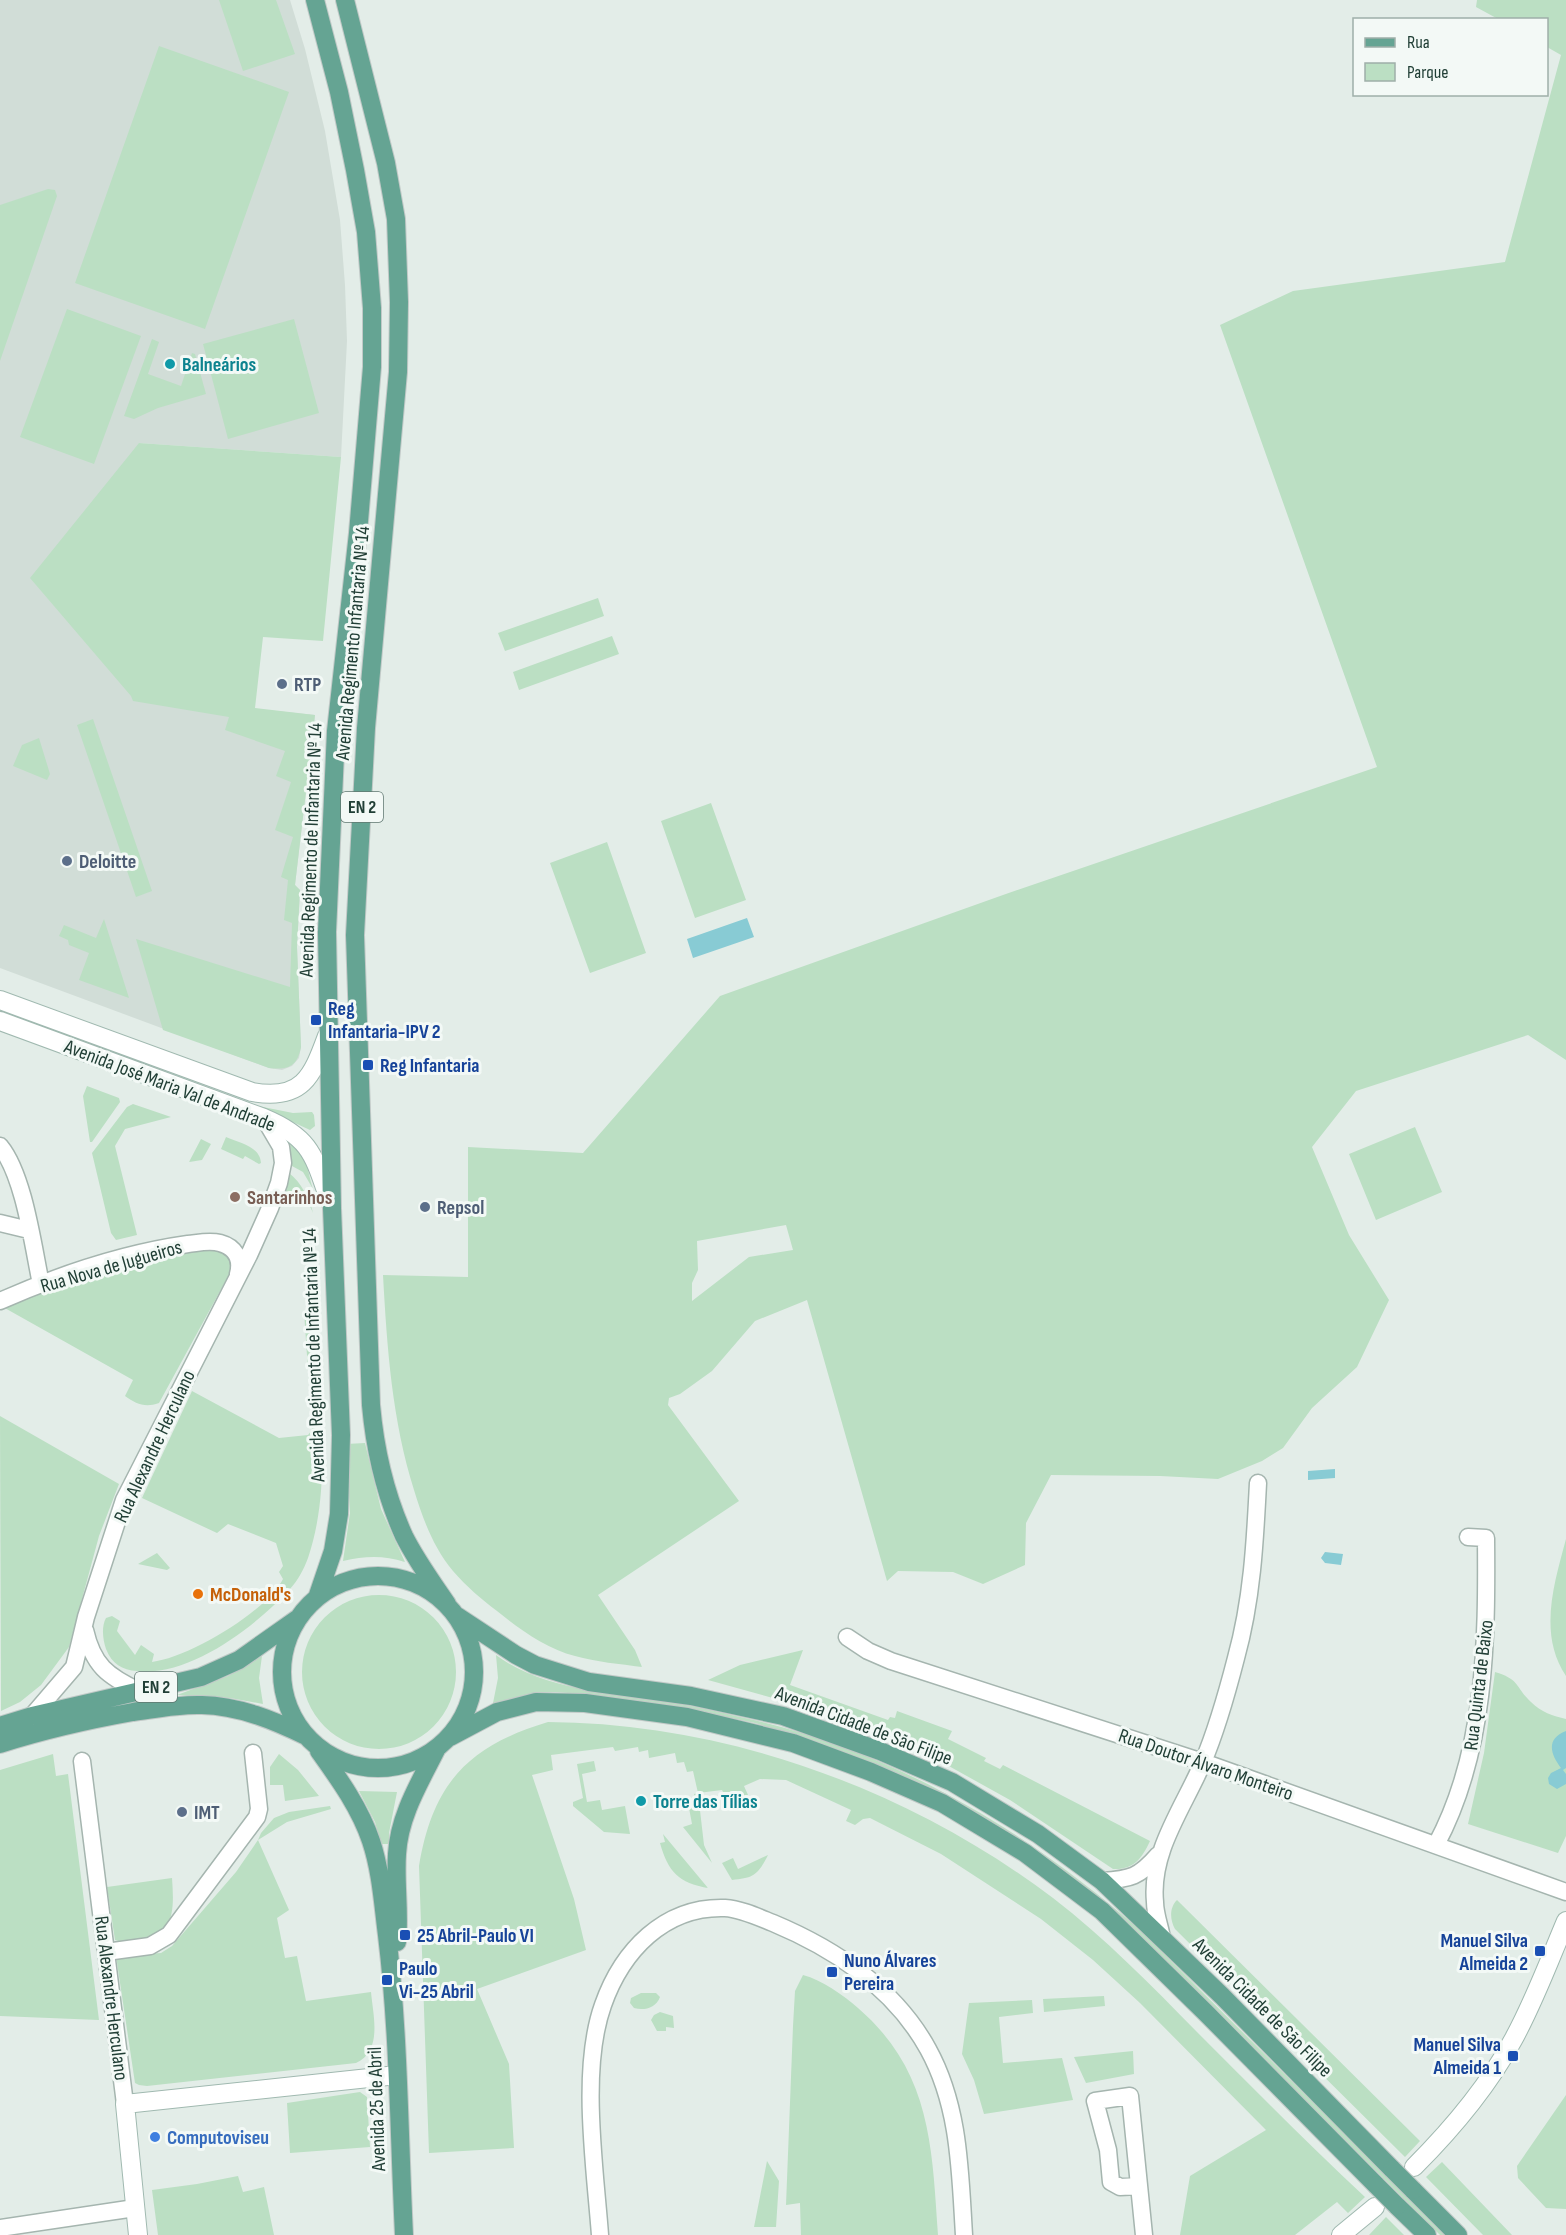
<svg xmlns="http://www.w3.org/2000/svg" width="1566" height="2235" viewBox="0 0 1566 2235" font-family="'Sofia Sans Condensed',sans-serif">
<rect width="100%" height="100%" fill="#e3ede8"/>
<path fill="#d1ddd7" d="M0,0H290L305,49L325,131L340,220L345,285L347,341L341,457L139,443L131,696L315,715L295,885L300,890L297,947L301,1047L299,1058L292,1066L282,1070L269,1068L0,968Z"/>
<path fill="#bbdfc3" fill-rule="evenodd" d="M219,0H276L295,54L243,71Z
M1477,0H1566V1060L1528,1035L1356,1091L1312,1147L1349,1235L1389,1300L1357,1367L1312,1408L1283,1448L1262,1461L1218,1479L1160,1476L1051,1475L1026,1523L1025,1565L983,1584L953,1572L898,1571L887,1581L807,1300L755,1321L712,1371L680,1394L669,1398L668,1405L739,1501L598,1595L635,1650L642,1667C620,1664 596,1662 575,1656C547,1649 519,1629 497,1611C481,1599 466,1586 453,1571C433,1547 423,1519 414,1490C392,1420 387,1348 383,1275L468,1277V1147L583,1153L720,996L1003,895L1377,767L1220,325L1293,291L1505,262L1561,55L1547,47L1546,20L1498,19L1476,7ZM786,1225L793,1250L749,1257L692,1301V1283L698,1270L697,1241Z
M159,46L289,92L205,329L75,283Z
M48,189L55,190L57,196L0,361V205Z
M67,309L141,336L94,464L20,437Z
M294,319L319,413L228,439L203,344Z
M152,339L159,342L148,374L181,386L192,353L195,354L206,394L158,408L134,419L124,416Z
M139,443L341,457L323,641L263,637L255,708L315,715L295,885L300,890L297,947L301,1047C297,1067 288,1070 269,1068L163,1030L136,939L290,987L292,923L284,920L288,880L281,877L293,837L275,830L291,782L276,776L285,751L225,730L229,717L133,701L131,696L30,578Z
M598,598L604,616L505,651L498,633Z
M612,636L619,654L519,690L513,672Z
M93,719L152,891L136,897L77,725Z
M39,738L50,774L47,780L13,766L22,745Z
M711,803L746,900L695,918L661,821Z
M607,842L646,953L590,973L550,863Z
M104,919L129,998L79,980L89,953L69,945L68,940L59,936L64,925L96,938Z
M87,1086L119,1098L120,1102L92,1142H90L83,1096Z
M133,1104L171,1117L125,1129L115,1146L137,1235L116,1240L111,1233L92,1153L127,1107Z
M258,1106L293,1113L312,1112L314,1115L315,1126L310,1130Z
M1415,1127L1442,1192L1376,1220L1349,1154Z
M226,1137C239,1143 260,1146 261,1163L259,1164L245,1156L243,1159L221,1149Z
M201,1139L211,1144L202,1160L189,1162Z
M290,1142C310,1160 306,1167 313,1189L303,1172L292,1166Z
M290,1174C300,1181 311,1201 313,1213C310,1205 305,1196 294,1200L288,1207L283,1202Z
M214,1246L232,1258L231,1271L159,1403C145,1408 136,1404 125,1396L133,1380L3,1307L98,1271L167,1253Z
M317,1308C319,1340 320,1372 321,1404C323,1457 325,1507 308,1558C304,1569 298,1580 290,1589C256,1626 190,1677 137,1671C122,1670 112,1664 106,1649C103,1640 101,1627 106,1618L112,1616L120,1621L117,1631L135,1655L141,1645L154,1654L152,1662C188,1658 266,1612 283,1579L279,1572L283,1566L276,1543L228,1524L217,1533L142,1498L192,1391L279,1438L308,1435L312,1430L304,1311Z
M0,1416L119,1484L99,1536L69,1647L41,1685L20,1702L1,1711Z
M365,1443L381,1509L405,1562C383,1555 365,1556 343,1561L350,1513L346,1444Z
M1566,1539V1676C1538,1634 1554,1584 1566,1539Z
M157,1553L170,1568L167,1570L138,1564Z
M302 1672a77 77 0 1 1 154 0a77 77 0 1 1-154 0Z
M803,1650L790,1685L888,1720L890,1717L895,1718L897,1711L952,1731L948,1739L986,1758L984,1761L1000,1769L1003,1765L1150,1841C1142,1858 1134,1870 1113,1869L1010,1800L947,1765L871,1729L802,1706L708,1680L740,1665Z
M496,1655C545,1692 615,1692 674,1703C700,1707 727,1714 754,1720C899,1754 1030,1833 1141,1931L1446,2235H1440L1168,1963L1102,1902L818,1743L755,1723L674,1706L595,1695L554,1692L533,1693L493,1703L498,1678Z
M262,1656L259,1678L263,1704L230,1698L177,1695L228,1676Z
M1495,1672C1521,1680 1514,1686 1531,1702C1541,1712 1553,1716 1566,1719V1836L1558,1853L1468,1824L1484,1753Z
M548,1722C728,1723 910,1790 1053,1898C1105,1938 1151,1985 1197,2032C1252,2087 1307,2143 1365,2197L1348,2213L1337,2202L1295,2235H1180L1190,2176L1266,2130L1140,2003L1093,1960L1041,1919L941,1854L870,1818L863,1819L855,1825L846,1821L851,1810L786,1780L760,1779L744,1786L748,1795L728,1802L722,1790L698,1793L704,1845L712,1863L683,1827L692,1824L689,1808L696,1806L694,1794L698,1793L693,1771L687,1772L684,1762L677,1763L675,1753L649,1758L648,1750L639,1752L638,1747L615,1751L613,1747L551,1755L553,1770L532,1775L574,1899L586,1950L477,1989L509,2064L514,2148L429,2153L419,1866C433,1783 468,1746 548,1722Z
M53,1754L56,1776L68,1774L99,2020L0,2016V1770Z
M279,1754L298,1770L319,1796L285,1801L283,1785H270V1767Z
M594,1761L596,1771L582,1774L587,1802L600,1800L602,1810L625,1806L630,1834L604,1832L573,1806V1802L583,1798L577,1764Z
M359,1791L397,1792L389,1833V1844H381L375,1822Z
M330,1806L331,1809L287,1822L258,1840L289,1910L277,1918L285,1958L297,1956L306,2001L371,1992C373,2015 383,2051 356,2063L147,2086L139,2085L135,2083L116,1956L161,1953L172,1946L236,1872L258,1840L261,1833L274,1818L289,1812Z
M663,1834L708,1888C679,1883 668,1872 660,1843L665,1842Z
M768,1855C758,1875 754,1878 732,1880L722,1863L733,1858L738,1869Z
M172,1878C174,1907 176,1938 138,1942C130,1942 123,1943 115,1940L107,1887Z
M1177,1900L1420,2141L1405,2157L1175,1929C1170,1920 1169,1908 1177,1900Z
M803,1975C822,1980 843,1995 858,2008C931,2071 932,2146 938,2235H801L800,2203L786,2205L793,2026L795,1991Z
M641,1993H656L660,1997C656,2008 644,2011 634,2008L630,2003L631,1998Z
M1104,1996L1105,2006L1044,2012L1043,1999Z
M1032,2000L1033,2013L999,2017L1003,2063L1062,2058L1073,2100L984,2114L974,2080L962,2054L969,2003Z
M660,2012L673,2016L674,2028L666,2027V2031H657L651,2020L654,2015Z
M1133,2051L1134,2074L1086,2083L1074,2057Z
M360,2092L367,2097L370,2147L290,2153L287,2103Z
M1566,2095V2209L1546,2208L1518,2178L1517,2166Z
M767,2161L779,2181L776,2227H754Z
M1442,2162L1512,2235H1483L1426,2177Z
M238,2176L243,2192L264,2187L274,2235H158L152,2190L197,2184Z
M1386,2217L1404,2235H1369Z"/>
<path fill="#88cbd4" d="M747,918L754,937L693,958L687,939Z
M1335,1469V1478L1308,1480V1471Z
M1325,1552L1343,1554L1341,1565L1325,1563L1321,1558Z
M1566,1731V1768L1563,1770L1566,1774V1784L1557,1789L1549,1784L1548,1778L1551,1773L1561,1768C1551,1755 1545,1739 1566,1731Z"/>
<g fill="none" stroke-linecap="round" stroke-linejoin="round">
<g stroke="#a5b5af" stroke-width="19">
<path id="street" d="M0,1146C24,1175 33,1246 41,1284
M0,1223L29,1230
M0,1301C59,1275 124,1253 188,1244C198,1243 209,1240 220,1243C235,1247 242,1259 238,1274
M85,1630C93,1665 107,1676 139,1691
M847,1637L868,1651L891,1661L1203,1762L1566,1892
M32,1716L74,1667L86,1617L124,1500L249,1255L270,1208L279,1183L283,1163L281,1147L264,1118
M82,1761L125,2104
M1436,1845C1486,1752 1487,1641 1486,1538L1468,1537
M1102,1881C1131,1879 1139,1877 1158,1855
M1162,1938C1160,1926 1155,1914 1155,1902C1150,1851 1184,1807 1203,1762C1217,1729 1227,1693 1236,1658C1252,1600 1255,1543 1258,1483
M106,1952L150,1946L169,1935L257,1817L259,1809L253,1753
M1139,2186L1120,2187L1111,2182L1108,2150L1095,2101L1130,2096L1144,2235
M0,2228L135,2208
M600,2235C595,2167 580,2069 603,2005C622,1951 664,1906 725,1908C741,1909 758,1917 773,1923C835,1949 895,1989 928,2049C960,2107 960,2172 964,2235"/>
</g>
<g stroke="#a0b9b0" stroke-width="20">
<path id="secondary" d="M0,1000L252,1092C302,1101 312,1077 327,1036
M0,1021L264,1118C312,1138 314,1157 330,1202
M1414,2167C1452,2129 1487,2088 1513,2040C1534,2002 1549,1961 1566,1921
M138,2235L125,2104L397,2075
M1341,2235L1375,2207"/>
</g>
<g stroke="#c1c9c7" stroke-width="20">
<path id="primary" d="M315,0L339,92L355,170L366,232L372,308V367L358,533L336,731L327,932L332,1208L341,1435L339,1514L333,1551L317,1598
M345,0L386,163L396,219L399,302L398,372L366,728L355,935L371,1405C375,1450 385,1494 404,1536C416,1560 432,1582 447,1604
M282 1672a96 96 0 1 1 192 0a96 96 0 1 1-192 0Z
M457,1616L516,1655L535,1665L589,1682L691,1696L783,1716L880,1751L952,1782L1038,1834L1102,1881L1222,1996L1392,2169
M0,1726L32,1716L201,1677L239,1660L297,1619
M450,1737L497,1712L536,1702L585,1703L687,1717L793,1743L871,1772L942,1803L1025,1853L1102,1911L1205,2012L1376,2185
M0,1744C44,1730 88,1720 133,1712C155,1709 179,1704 202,1705C239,1706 273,1720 306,1736
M319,1751C339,1779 360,1808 371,1841C381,1871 383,1904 387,1935C399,2034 399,2135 404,2235
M397,1942C400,1913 395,1883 397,1854C399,1816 420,1782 436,1750
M1413,2190L1458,2235
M1397,2206L1427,2235"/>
</g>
<use href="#street" stroke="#fff" stroke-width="16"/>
<use href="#secondary" stroke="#fff" stroke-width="18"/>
<use href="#primary" stroke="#65a493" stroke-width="18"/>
<g stroke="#c1c9c7" stroke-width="20" stroke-linecap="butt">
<path id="primary-bridge" d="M1392,2169L1413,2190
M1376,2185L1397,2206"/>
</g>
<use href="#primary-bridge" stroke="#65a493" stroke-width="18"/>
</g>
<g fill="#0f9aa8" stroke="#f3f9f6" stroke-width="2">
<circle cx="170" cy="364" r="6"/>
<circle cx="641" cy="1801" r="6"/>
</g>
<g fill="#5c6f8a" stroke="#f3f9f6" stroke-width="2">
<circle cx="282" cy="684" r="6"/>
<circle cx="67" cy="861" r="6"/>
<circle cx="425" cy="1207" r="6"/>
<circle cx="182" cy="1812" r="6"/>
</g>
<g fill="#1a4fb4" stroke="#f3f9f6" stroke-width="2">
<rect x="310" y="1014" width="12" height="12" rx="3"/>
<rect x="362" y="1059" width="12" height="12" rx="3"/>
<rect x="399" y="1929" width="12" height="12" rx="3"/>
<rect x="1534" y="1945" width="12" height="12" rx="3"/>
<rect x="826" y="1966" width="12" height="12" rx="3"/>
<rect x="381" y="1974" width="12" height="12" rx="3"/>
<rect x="1507" y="2050" width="12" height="12" rx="3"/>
</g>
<circle fill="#8d6e63" stroke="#f3f9f6" stroke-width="2" cx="235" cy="1197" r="6"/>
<circle fill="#e8710a" stroke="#f3f9f6" stroke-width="2" cx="198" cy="1594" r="6"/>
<circle fill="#3f7fe0" stroke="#f3f9f6" stroke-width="2" cx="155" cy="2137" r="6"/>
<g text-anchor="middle" stroke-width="6" stroke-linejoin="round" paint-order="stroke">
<g fill="#f3f9f6" stroke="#607770" stroke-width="1.5">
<rect x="341" y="792" width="42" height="30" rx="4.5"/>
<rect x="135" y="1672" width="42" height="30" rx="4.5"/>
</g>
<g font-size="18" font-weight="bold" fill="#213f36">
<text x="362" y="813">EN 2</text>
<text x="156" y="1693">EN 2</text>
</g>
<g font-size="20" font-weight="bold" fill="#0d838f" stroke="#f3f9f6" text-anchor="start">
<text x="182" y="371">Balneários</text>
<text x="653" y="1808">Torre das Tílias</text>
</g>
<g font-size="20" fill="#213f36" stroke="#f3f9f6">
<text transform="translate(352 643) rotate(-85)" y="7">Avenida Regimento Infantaria Nº 14</text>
<text transform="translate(310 850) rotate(-88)" y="7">Avenida Regimento de Infantaria Nº 14</text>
<text transform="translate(170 1085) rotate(21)" y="7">Avenida José Maria Val de Andrade</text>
<text transform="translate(111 1266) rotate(-16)" y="7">Rua Nova de Jugueiros</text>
<text transform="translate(313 1355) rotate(-92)" y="7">Avenida Regimento de Infantaria Nº 14</text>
<text transform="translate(154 1446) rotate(-65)" y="7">Rua Alexandre Herculano</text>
<text transform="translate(1478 1685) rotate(-83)" y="7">Rua Quinta de Baixo</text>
<text transform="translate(864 1725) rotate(21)" y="7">Avenida Cidade de São Filipe</text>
<text transform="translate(1206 1764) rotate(19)" y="7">Rua Doutor Álvaro Monteiro</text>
<text transform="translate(112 1998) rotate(83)" y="7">Rua Alexandre Herculano</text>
<text transform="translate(1263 2007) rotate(45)" y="7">Avenida Cidade de São Filipe</text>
<text transform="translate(376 2109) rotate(-92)" y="7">Avenida 25 de Abril</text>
</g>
<g font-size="20" font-weight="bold" fill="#4e5e75" stroke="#f3f9f6" text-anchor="start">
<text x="294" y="691">RTP</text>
<text x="79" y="868">Deloitte</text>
<text x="437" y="1214">Repsol</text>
<text x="194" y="1819">IMT</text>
</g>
<g font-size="20" font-weight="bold" fill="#164399" stroke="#f3f9f6" text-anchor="start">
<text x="328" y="1015">Reg<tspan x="328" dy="23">Infantaria-IPV 2</tspan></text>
<text x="380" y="1072">Reg Infantaria</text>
<text x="417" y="1942">25 Abril-Paulo VI</text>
<text x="1528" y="1947" text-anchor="end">Manuel Silva<tspan x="1528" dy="23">Almeida 2</tspan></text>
<text x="844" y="1967">Nuno Álvares<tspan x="844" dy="23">Pereira</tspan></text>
<text x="399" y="1975">Paulo<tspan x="399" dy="23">Vi-25 Abril</tspan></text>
<text x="1501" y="2051" text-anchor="end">Manuel Silva<tspan x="1501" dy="23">Almeida 1</tspan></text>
</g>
<g font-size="20" font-weight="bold" fill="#785e54" stroke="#f3f9f6" text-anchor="start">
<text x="247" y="1204">Santarinhos</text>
</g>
<g font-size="20" font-weight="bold" fill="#c56008" stroke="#f3f9f6" text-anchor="start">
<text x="210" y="1601">McDonald's</text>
</g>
<g font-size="20" font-weight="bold" fill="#366cbe" stroke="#f3f9f6" text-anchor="start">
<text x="167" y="2144">Computoviseu</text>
</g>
</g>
<rect x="1353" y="18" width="195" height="78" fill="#f3f9f6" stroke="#9fafa9" stroke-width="1.5"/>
<rect x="1365" y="38" width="30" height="9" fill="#65a493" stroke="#9fafa9" stroke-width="1.5"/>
<text x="1407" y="48" font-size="18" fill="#213f36">Rua</text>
<rect x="1365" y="63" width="30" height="18" fill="#bbdfc3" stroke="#9fafa9" stroke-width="1.5"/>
<text x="1407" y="78" font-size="18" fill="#213f36">Parque</text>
</svg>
